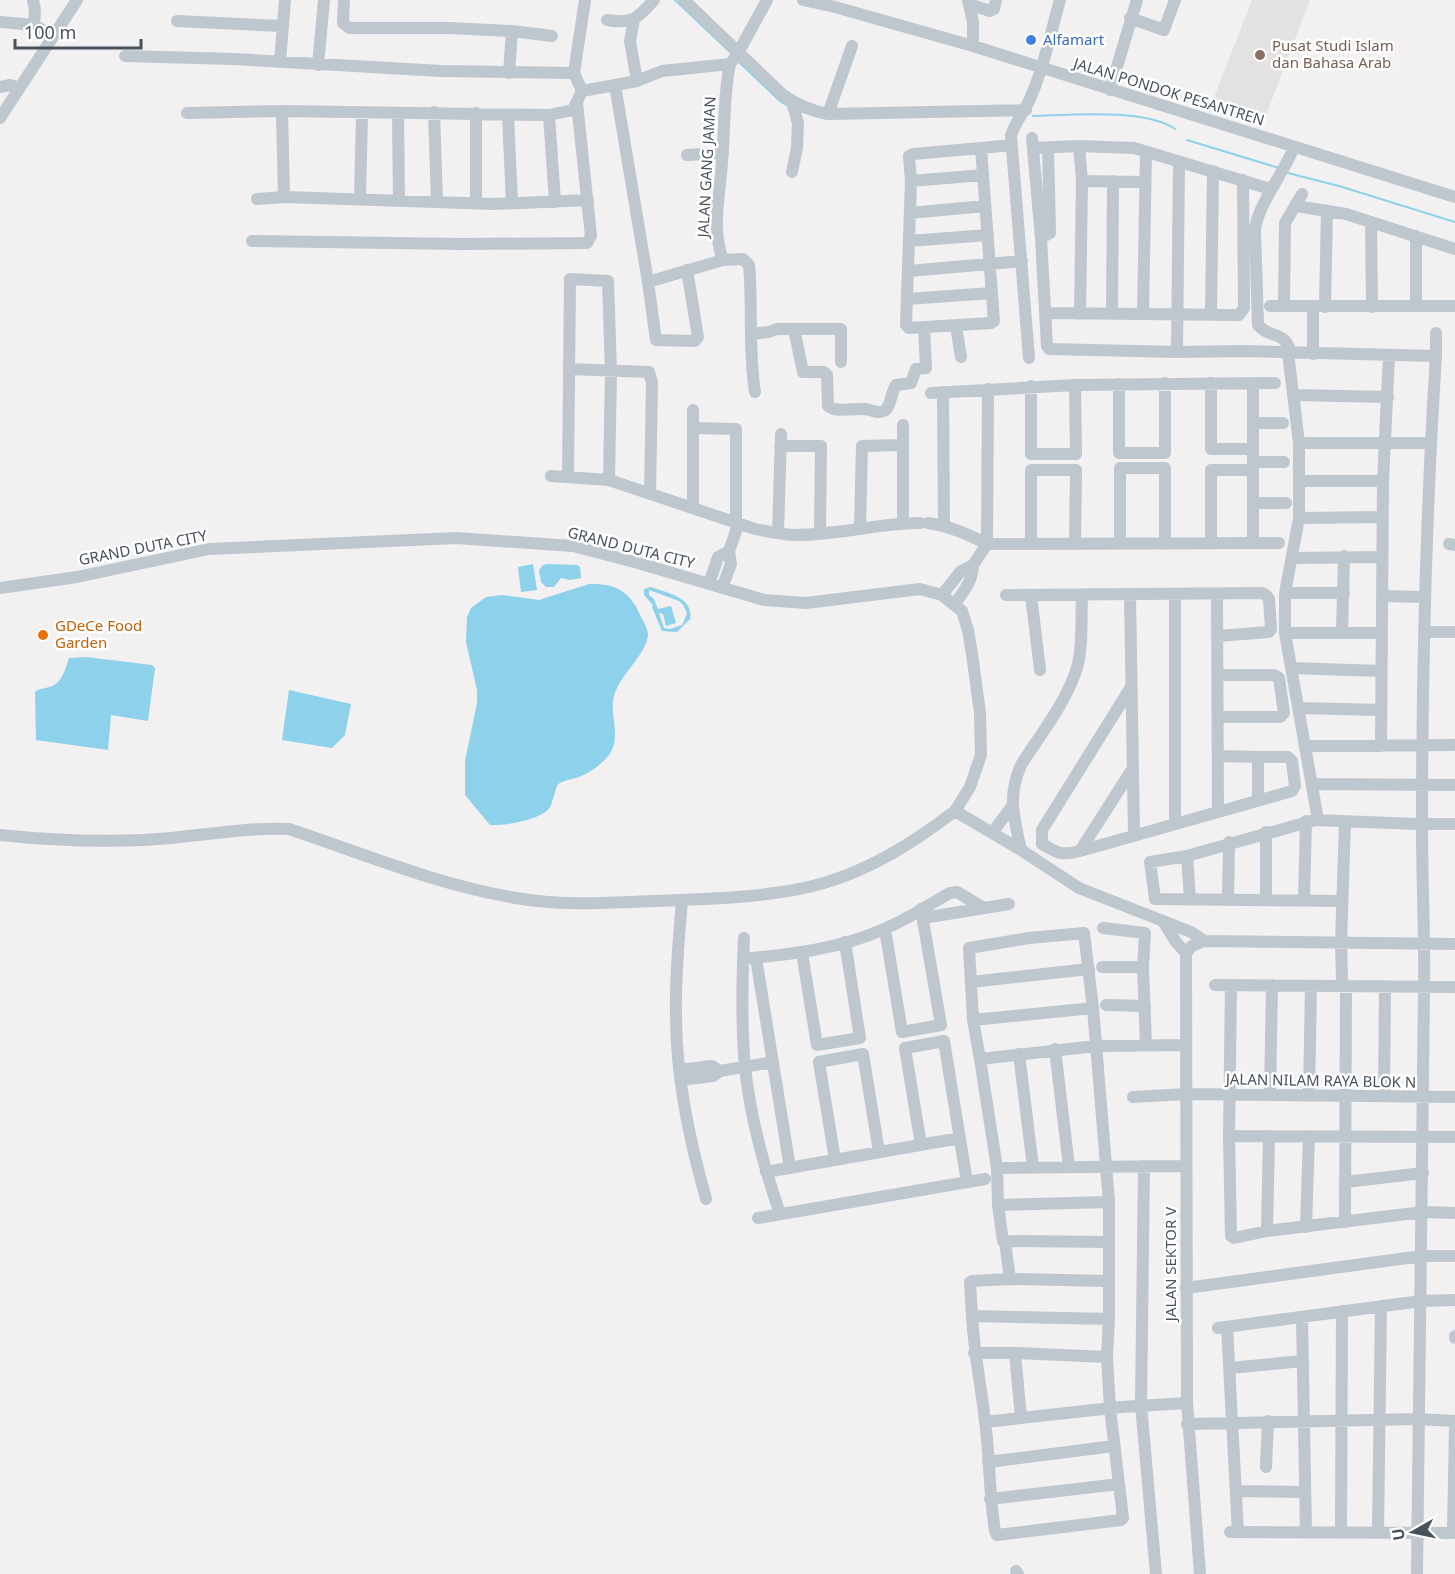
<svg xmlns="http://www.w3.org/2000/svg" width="1455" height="1574" viewBox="0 0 1455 1574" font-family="'Noto Sans',sans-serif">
<rect width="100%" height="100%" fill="#f2f0f0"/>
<path fill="#e3e1e2" d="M1252,0H1310L1261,128L1209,110Z"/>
<path fill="#8ed1ea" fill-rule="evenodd" d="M533,564L537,590L521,592L518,567Z
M547,564L577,565L580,567L581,578L570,580L561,578L554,587H546L541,582L539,570L543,565Z
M589,584C617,583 631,592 642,619C646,626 650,633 647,640C641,660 620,675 614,696C609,715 622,738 609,755C601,765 591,772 579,777C572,779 565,780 558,784C555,790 552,804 550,807C542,820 504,826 490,825L465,795V761L477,703V690L466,642L467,617L471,608L486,597L503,595L539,600Z
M651,587C667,593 694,597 690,619L677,632L662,631L652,607L653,605L644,595V589ZM649,590L679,601L684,606L687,614L682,625L670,629L664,628L659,613L663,614L666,626L676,623L671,606L658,609L654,599L649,595Z
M86,657L152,665L155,668L148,721L111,715L108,750L36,740L35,692C40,688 43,689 49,687C62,684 65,670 69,658Z
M289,690L351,704L345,735L332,748L282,740Z"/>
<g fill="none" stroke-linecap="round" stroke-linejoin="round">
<path stroke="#8ed1ea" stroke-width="2" d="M675,0L731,53
M739,62L780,101L788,106
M1033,116C1069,115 1145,108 1175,129
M1187,140L1279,168
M1288,173L1339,186L1455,222"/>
<path stroke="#bec6ce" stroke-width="12" d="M33,0L35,10L34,25L53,36
M344,0L343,23L349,28H450L512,31L552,36
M684,0L783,95C797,105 811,111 828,114L1026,110
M803,0L835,7L973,46L1455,197
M968,0L973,22V46
M969,4L990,11L994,9L996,0
M1130,18L1164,30L1175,0
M634,19L630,41L637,81
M607,20C632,24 637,19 654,0
M177,21L282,26
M0,22L34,25
M125,56L233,59L441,71L574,73L582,91L573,110L549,115L282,111L187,113
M280,62L285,0
M730,64C723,97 725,129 722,162C720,195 711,228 723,260L743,259L749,265C753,307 748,350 755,392
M318,65L324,0
M509,73L512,31
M574,73L585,0
M615,85L648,282L723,260
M0,87L10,85L19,88
M1110,90L1137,0
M582,91L637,81L662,71L730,64L738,53L767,0
M792,102L798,123L797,148L792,172
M282,111L284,197L495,204L588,200
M434,112L437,202
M476,113V202
M398,114L399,201
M828,114L852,46
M508,115L512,203
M549,115L555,202
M0,118L77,0
M1032,138L1041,238L1047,346L1049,349L1177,352L1244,351L1436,356C1426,513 1422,670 1422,827C1422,882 1425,937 1424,992C1423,1186 1418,1380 1417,1574
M1079,146L1082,181L1080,314
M981,148L994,321L991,323L909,328L906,325L911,181L909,156L913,154Z
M981,148L1011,145
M1033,148L1079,146L1134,148L1267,188
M687,155L723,153
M911,181L983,175
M1082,181L1145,182
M1302,194L1285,223L1284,306H1455
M360,198L362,113
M257,199L284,197
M1296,206L1346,214L1455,249
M910,213L985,206
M1371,222L1372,307
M1041,238L1050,233L1048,148
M252,241L463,244L587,243L591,236L577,103
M909,241L988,235
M909,271L1022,261
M648,282L656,340L695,341L698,337L687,270
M907,299L992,293
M1270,306H1284
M1416,306V236
M1325,307L1327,211
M1046,313L1239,315L1244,308L1243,180
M1112,313L1113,181
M1143,314L1146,152
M1211,314L1213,171
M956,326L961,357
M794,329L803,372H824L827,375L828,406C838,413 854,408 865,409C871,410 878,414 884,411C891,407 891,392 896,385L911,383L916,369L926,368L924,328
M751,334L769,332L777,329H841V362
M1177,352L1179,162
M1288,353L1299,443V518L1285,593V633L1318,820
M1291,353C1284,329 1271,340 1258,325L1255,230C1257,206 1285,171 1294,147
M1313,354V307
M1436,356V333
M1029,358L1011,136C1015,121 1027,109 1032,94C1045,64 1051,31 1060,0
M569,369L649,372L652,382L650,494
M1211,383V449H1253
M1119,384V453H1165V383
M1031,386V454H1076L1075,385
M943,392L944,525
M931,393L1075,385L1275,383
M1294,395L1388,397
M1253,423H1283
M693,428L736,429V531L729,551L731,564L722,588
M1299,443H1430
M780,446H821L820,532
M1253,462H1284
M551,476L609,480L755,529C769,532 783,535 797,535C838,535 879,523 920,523
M568,477L570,279L608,281L611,371L609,480
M1299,481H1383
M1253,503H1286
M693,508V410
M1299,518L1383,517
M903,523V425
M928,523C950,526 968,534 987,544L1279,543
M860,528L862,446L903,445
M778,533L781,434
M1211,543V470H1253
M1253,543V383
M1031,544V470H1076L1075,544
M1120,544V468H1165V544
M1449,544L1455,545
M1293,558L1382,557
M709,584L718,557L729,551
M0,588L77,577L209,549L456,538L573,546L638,563L764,600L806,603L920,589L942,595L962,611L968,630L972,654L980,713L981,755L970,787L955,811L1021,850L1079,888L1191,932L1204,941
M1285,593H1344
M1217,594L1218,812
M942,595L961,571L973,565L987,544L988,389
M1006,595L1262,593L1266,595L1269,599L1271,629L1269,632L1217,636
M1031,595L1040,670
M1130,595L1134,835
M1175,595V824
M1383,596L1424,597
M954,605C963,592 973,581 973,565
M1342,632L1344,556
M1425,632H1455
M1285,633H1381
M1292,668L1381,671
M1218,675H1274L1279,678L1284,713L1280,717H1218
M1131,687L1042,830V844C1058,853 1060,856 1080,851L1292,791L1295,786L1292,761L1288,757H1258
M1299,708L1381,710
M1306,746L1455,745
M1381,746L1383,481L1389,355
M1218,756L1258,757V800
M1312,784L1455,785
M992,833L1012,806
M0,835C47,840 95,842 143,840C192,838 240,827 289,829C364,854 438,885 516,898C560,906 607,903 652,901C705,899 773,898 824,883C874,868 914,842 955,811
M1021,850C1014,817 1007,797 1021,765C1040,735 1069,699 1078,664C1083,642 1081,618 1082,595
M1080,851L1133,768
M1187,856L1150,862L1155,899L1342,901
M1190,898L1187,856L1315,820L1417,824H1455
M1304,899L1306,821
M682,900C679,938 675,976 676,1014C676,1077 689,1138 706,1199
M1228,900L1229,842
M1266,900V832
M923,918L1009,904
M1163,921L1176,942L1186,953
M1103,928L1145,933L1143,967L1146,1045
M885,929L902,1032L941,1025L921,909
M744,938C742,981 741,1024 745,1067C750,1117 764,1167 780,1214
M802,953L817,1045L860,1038L845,942
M1186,953L1187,1403L1200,1574
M1186,953L1192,946L1204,941L1455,944
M756,958L790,1168
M743,959C791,954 840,949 884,929C907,920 928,905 950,893L957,892L984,908
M1102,967H1143
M971,982L1089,969
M1215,985L1455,987
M1231,985L1229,1136L1231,1236L1234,1238L1267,1231L1423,1212L1455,1213
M1106,1005L1145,1006
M973,1020L1093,1008
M1055,1049L1069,1167
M1019,1054L1033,1167
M980,1059L973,1020L969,948L1029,938L1084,933L1093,1008L1109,1202V1319L1107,1357L1110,1408L1123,1518L1121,1520L997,1535L995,1531C989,1495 990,1458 985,1421C981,1386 974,1352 972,1316L1109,1319
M679,1070L712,1066L720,1071
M680,1080L713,1076L720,1071L773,1062
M1270,1095L1272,985
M1309,1096L1311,986
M1384,1096L1385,987
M1133,1097L1186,1094L1455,1097
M1229,1136L1455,1137
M921,1145L905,1048L944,1041L967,1182
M835,1160L819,1062L863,1054L879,1152
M1144,1166L1141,1405L1156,1574
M1185,1166L997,1168L980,1059L1096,1046L1186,1045
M997,1168L998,1205L1003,1241L1109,1242
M766,1172L960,1138
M1345,1182L1423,1173
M998,1205L1109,1202
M758,1218L985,1179
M1345,1222L1346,987L1342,980L1341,943L1345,822
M1306,1227L1309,1136
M1267,1231L1269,1136
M1005,1242L1010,1279
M1186,1288L1422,1256H1455
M972,1316L970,1282L972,1281L1010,1279L1108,1281
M1302,1317L1306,1532
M1227,1327L1238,1532
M1218,1328L1421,1301L1455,1300
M1455,1336V1338
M974,1353H1015L1107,1357
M1015,1353L1021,1418
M1230,1368L1302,1361
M985,1422L1121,1407L1187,1403
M1187,1424L1417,1419L1455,1421
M988,1462L1114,1446
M1266,1467L1268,1421
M1236,1491L1304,1492
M990,1499L1119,1484
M1230,1532L1455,1533
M1341,1532L1342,1311
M1378,1532L1381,1306
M1453,1533L1455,1427
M1016,1571L1018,1574"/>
</g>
<circle fill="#3f7fe0" stroke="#fff" stroke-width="2" cx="1031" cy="40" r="6"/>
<circle fill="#8d6e63" stroke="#fff" stroke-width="2" cx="1260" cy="55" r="6"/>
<circle fill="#e8710a" stroke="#fff" stroke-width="2" cx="43" cy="635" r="6"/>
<g text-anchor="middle" stroke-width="5" stroke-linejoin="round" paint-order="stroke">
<g font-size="15" fill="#366cbe" stroke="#fff" text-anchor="start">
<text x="1043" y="45">Alfamart</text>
</g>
<g font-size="15" fill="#785e54" stroke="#fff" text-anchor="start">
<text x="1272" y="51">Pusat Studi Islam<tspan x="1272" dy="17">dan Bahasa Arab</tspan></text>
</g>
<g font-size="15" fill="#48525d" stroke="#fff">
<text transform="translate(1169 92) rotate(17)" y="5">JALAN PONDOK PESANTREN</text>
<text transform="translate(707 167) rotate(-87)" y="5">JALAN GANG JAMAN</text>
<text transform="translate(143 548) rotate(-11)" y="5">GRAND DUTA CITY</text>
<text transform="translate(631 548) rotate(14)" y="5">GRAND DUTA CITY</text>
<text transform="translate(1321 1081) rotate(1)" y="5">JALAN NILAM RAYA BLOK N</text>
<text transform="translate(1171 1264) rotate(-90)" y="5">JALAN SEKTOR V</text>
</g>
<g font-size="15" fill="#c56008" stroke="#fff" text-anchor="start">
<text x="55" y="631">GDeCe Food<tspan x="55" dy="17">Garden</tspan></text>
</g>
</g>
<g transform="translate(1413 1532) rotate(261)" stroke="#ffffff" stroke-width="4.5" paint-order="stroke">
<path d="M0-4.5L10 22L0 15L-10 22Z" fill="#48525d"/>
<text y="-9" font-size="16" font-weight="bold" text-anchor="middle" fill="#48525d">U</text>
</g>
<path d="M15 39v9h126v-9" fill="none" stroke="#48525d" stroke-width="3"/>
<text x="24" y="39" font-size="18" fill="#48525d" stroke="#ffffff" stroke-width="4.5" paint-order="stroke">100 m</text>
</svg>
